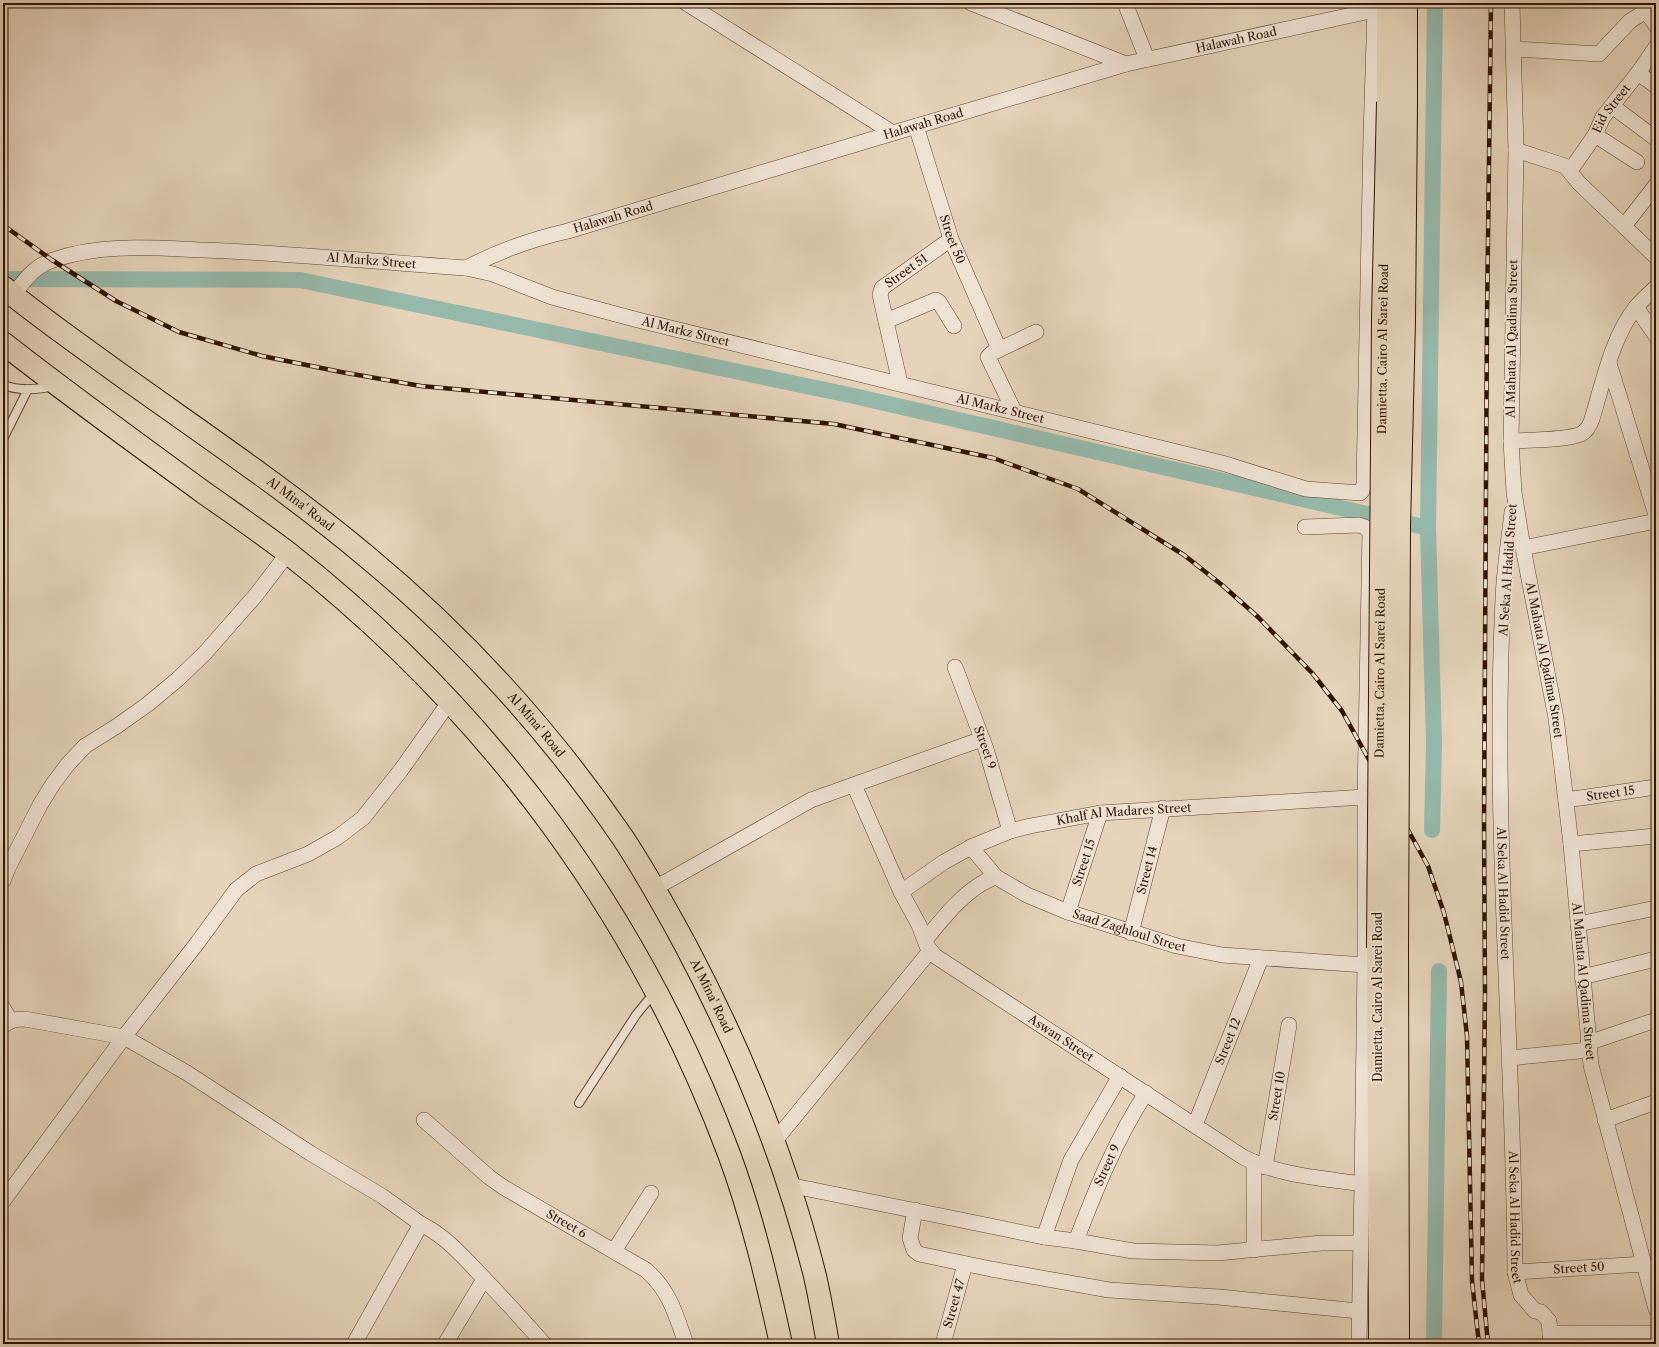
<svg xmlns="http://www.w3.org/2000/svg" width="1659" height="1347" viewBox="0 0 1659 1347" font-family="'Libre Caslon Text',serif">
<rect width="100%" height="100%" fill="#e5d3ba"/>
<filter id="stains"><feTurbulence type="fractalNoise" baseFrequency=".005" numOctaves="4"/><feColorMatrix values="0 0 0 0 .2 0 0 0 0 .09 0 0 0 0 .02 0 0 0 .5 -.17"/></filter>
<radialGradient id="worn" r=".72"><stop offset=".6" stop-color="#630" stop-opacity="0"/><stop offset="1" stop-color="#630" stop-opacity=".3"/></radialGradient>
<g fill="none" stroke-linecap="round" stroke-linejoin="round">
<path stroke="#96b9ab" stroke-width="16" d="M3,279L300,280L854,396L1428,528
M1432,830L1434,744L1428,528L1435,3
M1434,1344L1439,971"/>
<g stroke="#5d442e" stroke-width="10">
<path id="lane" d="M3,385C20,391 37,390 53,386
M3,439L28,389
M579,1103L636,1015L654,993"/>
</g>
<g stroke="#5d442e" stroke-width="16">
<g id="street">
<path d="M686,3L893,133"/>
<path d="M971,3L1126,64"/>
<path d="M1125,3L1147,59"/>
<path id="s1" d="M1512,3L1516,150L1511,441L1514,492L1523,548L1556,718L1571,844L1591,1065L1656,1309"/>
<path d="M1641,3L1656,26"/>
<path d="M1514,49L1599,54L1630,21L1646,11"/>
<path d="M1638,73L1656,86"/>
<path d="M1612,106L1655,138"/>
<path id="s2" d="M916,126L951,239L999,349"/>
<path d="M1595,135L1637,162"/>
<path d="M1516,150L1565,166L1579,183L1656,257"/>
<path id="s3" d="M1570,171L1595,135L1603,117L1638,73L1656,47"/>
<path d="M1624,226L1656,185"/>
<path id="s4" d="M466,268C499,251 532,239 568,231L893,133L1126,64L1384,8"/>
<path id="s5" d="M13,295C25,280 34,266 53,260C101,243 154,248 203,250C291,253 379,262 466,268L493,274L552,297L638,320L1222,463L1306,489L1360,493L1362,491L1364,484L1371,135L1375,10"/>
<path d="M1636,307L1656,336"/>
<path d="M886,321L936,300L939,302L954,326"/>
<path d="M1609,363L1656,515"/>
<path id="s6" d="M900,383L880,295L882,288L951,239"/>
<path d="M1014,411L988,357L992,353L1036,332"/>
<path d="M1511,441C1527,440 1568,440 1581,434C1587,431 1590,425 1592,419C1603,383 1612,337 1636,307C1642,300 1649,294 1656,287"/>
<path id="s7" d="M1512,512C1509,541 1504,570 1503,599C1492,824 1514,1048 1515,1272L1521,1295L1535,1311L1541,1312L1549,1321L1551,1344"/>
<path d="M1305,527L1359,525L1365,527L1370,533L1365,797V965L1362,1184L1359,1344"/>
<path d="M1523,548L1656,521"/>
<path id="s8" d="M955,667L986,749L1010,831"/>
<path id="s9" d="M854,785L901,892L919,925L927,946L935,956L1243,1157C1280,1176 1321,1178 1362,1184"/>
<path id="s10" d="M1566,800L1656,787"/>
<path d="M1571,844L1656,836"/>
<path d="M971,847L996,877"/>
<path d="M3,881L8,868L40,805L53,784L68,764L85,746L117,726L148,704L178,679L205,653L256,595L288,553"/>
<path d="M655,888L811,800L982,739"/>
<path id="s11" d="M901,892L944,862L971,847L1010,831L1030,826L1100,813L1365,797"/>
<path id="s12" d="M1068,912L1100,813"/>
<path d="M1578,924L1656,908"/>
<path id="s13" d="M1131,933L1163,808"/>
<path id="s14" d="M926,939C943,918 969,885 996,877L1027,895L1068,912L1177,946L1222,955L1365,965"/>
<path d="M1582,977L1656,959"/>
<path d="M3,1008L10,1020"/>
<path d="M3,1026C10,1020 15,1019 25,1019L124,1037L187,1073L310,1153L382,1196L421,1224"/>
<path d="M1588,1043L1656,1020"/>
<path d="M1510,1058L1589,1050"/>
<path id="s15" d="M424,1120L489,1177L503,1187L646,1270C670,1291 676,1315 686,1344"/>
<path d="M1605,1120L1656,1102"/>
<path id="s16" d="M1195,1125L1261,958"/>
<path d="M774,1142L930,951"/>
<path d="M1254,1162V1250"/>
<path id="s17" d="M1265,1167L1289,1025"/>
<path d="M789,1185L1044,1237L1076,1241L1133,1251L1218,1253L1322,1243H1360"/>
<path d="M3,1201L124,1037L198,942L236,890L256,874L308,854L338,837L363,818L401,770L450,701"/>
<path d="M915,1210L910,1238L914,1250L919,1254L991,1269L1109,1290L1219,1297L1358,1311"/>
<path d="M1044,1237L1071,1160L1120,1076"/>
<path id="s18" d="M1076,1241C1096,1189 1116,1139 1146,1093"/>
<path d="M614,1251L651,1193"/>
<path id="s19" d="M1515,1272L1644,1264"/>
<path d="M1550,1333H1656"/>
<path d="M354,1344L421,1224C443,1235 459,1252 475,1269C499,1294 522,1319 544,1344"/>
<path d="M445,1344L484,1279"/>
<path id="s20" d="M943,1344L965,1264"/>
</g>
</g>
<g stroke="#301400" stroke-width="24">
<g id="highway">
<path d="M1406,3V103"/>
<path d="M1388,102V3"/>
<path id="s21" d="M3,287C38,316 77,343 114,370C199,431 286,489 366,556C464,637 551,733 623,838C646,873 666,909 686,946C742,1052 786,1160 815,1276C820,1298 824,1321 828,1344"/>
<path d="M3,343C68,394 136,443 203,492C231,512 261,532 288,553C490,712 639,914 729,1154C752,1216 767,1280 781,1344"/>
<path d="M1397,947L1398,1344"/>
<path d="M1378,948L1380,1344"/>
</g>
</g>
<use href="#lane" stroke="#eee2d2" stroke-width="8"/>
<use href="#street" stroke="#eee2d2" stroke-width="15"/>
<use href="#highway" stroke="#e5d3ba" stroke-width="22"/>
<g stroke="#301400" stroke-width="4.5">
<path id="rail" d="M3,225L52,260L116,301L179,332L262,356L341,372L421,386L834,424L993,458L1078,489L1184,555L1222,585L1258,617L1313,674L1342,711L1428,866L1444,913L1461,982L1467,1036L1472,1281L1479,1344
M1488,1344L1482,1280L1485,992L1484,821L1487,318L1491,3"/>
</g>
<use href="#rail" stroke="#eee2d2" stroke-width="3" stroke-dasharray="9" stroke-linecap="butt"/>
<g stroke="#301400" stroke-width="24" stroke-linecap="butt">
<g id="highway-bridge">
<path d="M1397,947L1399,527L1404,320L1406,103"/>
<path id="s22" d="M1378,948L1383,317L1388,102"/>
</g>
</g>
<use href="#highway-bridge" stroke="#e5d3ba" stroke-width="22"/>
</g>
<g text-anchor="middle" stroke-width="4" stroke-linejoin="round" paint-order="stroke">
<g font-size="12" fill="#301400" stroke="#eee2d2">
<text dy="4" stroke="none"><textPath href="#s4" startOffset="804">Halawah Road</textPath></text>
<text dy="4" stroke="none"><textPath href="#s3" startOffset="75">Eid Street</textPath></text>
<text dy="4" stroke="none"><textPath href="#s4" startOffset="480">Halawah Road</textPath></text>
<text dy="4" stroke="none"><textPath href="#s4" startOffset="156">Halawah Road</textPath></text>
<text dy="4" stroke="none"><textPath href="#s2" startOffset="119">Street 50</textPath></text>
<text dy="4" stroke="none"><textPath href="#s5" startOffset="374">Al Markz Street</textPath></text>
<text dy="4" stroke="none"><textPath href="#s6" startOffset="127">Street 51</textPath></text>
<text dy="4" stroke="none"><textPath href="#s5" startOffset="698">Al Markz Street</textPath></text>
<text transform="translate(1512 339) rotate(-89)" y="4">Al Mahata Al Qadima Street</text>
<text dy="4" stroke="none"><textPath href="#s22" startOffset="599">Damietta, Cairo Al Sarei Road</textPath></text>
<text dy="4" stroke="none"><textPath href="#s5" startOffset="1022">Al Markz Street</textPath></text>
<text dy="4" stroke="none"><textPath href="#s21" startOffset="368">Al Mina' Road</textPath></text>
<text transform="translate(1508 570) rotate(-86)" y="4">Al Seka Al Hadid Street</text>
<text dy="4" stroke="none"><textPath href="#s1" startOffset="660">Al Mahata Al Qadima Street</textPath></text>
<text dy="4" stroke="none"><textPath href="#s22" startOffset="275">Damietta, Cairo Al Sarei Road</textPath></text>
<text dy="4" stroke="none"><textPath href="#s21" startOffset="692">Al Mina' Road</textPath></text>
<text dy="4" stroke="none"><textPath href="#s8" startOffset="86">Street 9</textPath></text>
<text dy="4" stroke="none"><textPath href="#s10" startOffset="45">Street 15</textPath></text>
<text dy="4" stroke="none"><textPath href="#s11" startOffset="241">Khalf Al Madares Street</textPath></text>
<text dy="4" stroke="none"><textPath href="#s12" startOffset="52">Street 15</textPath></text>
<text dy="4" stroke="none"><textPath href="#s13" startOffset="65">Street 14</textPath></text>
<text dy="4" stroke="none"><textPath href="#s7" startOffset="382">Al Seka Al Hadid Street</textPath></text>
<text dy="4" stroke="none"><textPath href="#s14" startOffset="239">Saad Zaghloul Street</textPath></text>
<text dy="4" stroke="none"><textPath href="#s1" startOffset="984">Al Mahata Al Qadima Street</textPath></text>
<text dy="4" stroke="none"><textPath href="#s21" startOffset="1016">Al Mina' Road</textPath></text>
<text transform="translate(1378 997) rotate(-90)" y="4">Damietta, Cairo Al Sarei Road</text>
<text dy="4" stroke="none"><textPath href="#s9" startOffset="340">Aswan Street</textPath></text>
<text dy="4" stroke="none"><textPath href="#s16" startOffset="90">Street 12</textPath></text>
<text dy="4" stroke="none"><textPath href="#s17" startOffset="72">Street 10</textPath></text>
<text dy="4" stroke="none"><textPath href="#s18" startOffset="82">Street 9</textPath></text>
<text dy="4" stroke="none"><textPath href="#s7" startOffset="706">Al Seka Al Hadid Street</textPath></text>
<text dy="4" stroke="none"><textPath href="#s15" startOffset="177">Street 6</textPath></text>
<text dy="4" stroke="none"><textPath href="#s19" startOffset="64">Street 50</textPath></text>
<text dy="4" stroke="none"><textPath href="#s20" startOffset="42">Street 47</textPath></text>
</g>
</g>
<rect width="1659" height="1347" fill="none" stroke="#e5d3ba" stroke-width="16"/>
<rect x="4" y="4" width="1651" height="1339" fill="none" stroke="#301400" stroke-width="2"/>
<rect x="8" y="8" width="1643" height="1331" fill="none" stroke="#301400"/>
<rect width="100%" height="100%" filter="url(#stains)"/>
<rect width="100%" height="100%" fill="url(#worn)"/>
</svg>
